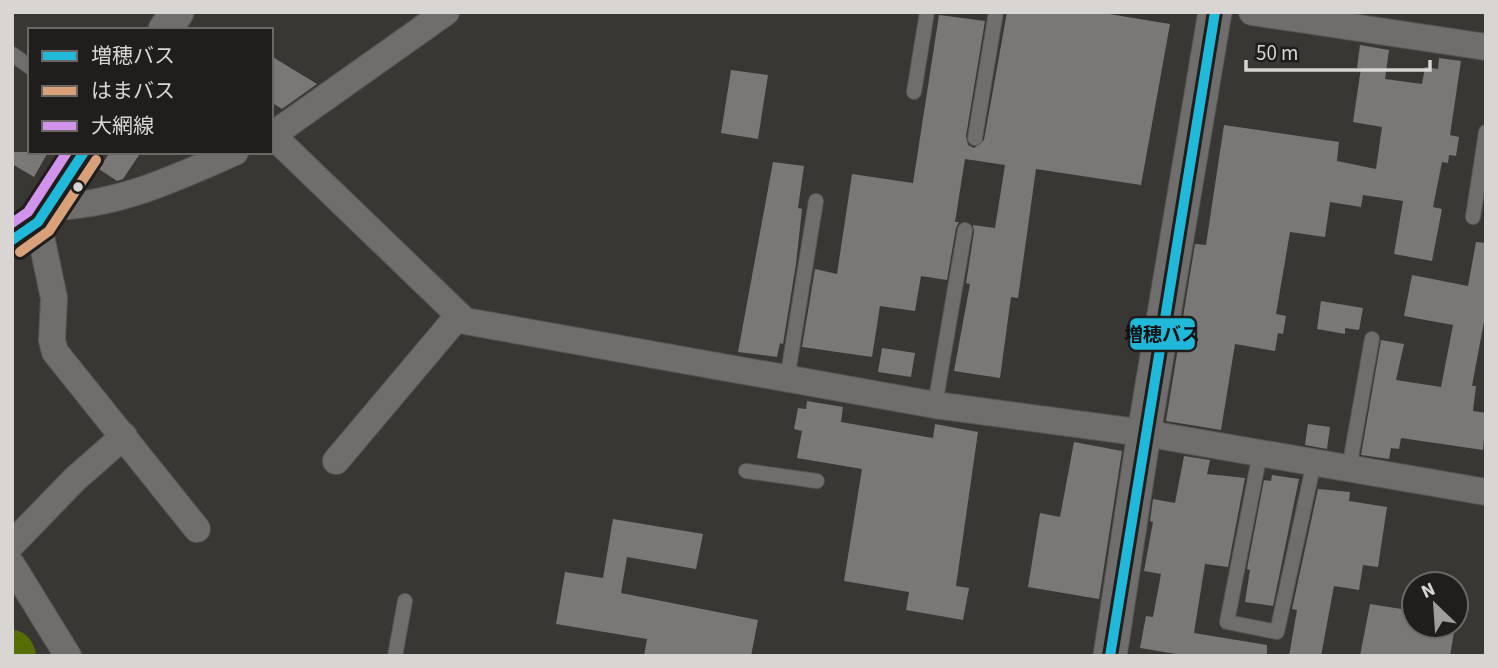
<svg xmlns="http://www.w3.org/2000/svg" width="1498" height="668" viewBox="0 0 1498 668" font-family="'Source Sans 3','Noto Sans JP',sans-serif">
<rect width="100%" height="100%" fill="#393734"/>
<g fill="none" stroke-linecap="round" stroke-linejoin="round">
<path stroke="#566e06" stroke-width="44" d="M12,652L14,656"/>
</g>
<path fill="#7a7877" d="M1007,12H1097L1170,24L1141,185L1036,169L1018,298L1011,297L1000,378L954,371L970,284L966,283L974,232L973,225L995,228L1005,165L965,159L955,222H959L956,228L947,280L921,276L915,311L880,306L872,357L802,347L815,269L837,274L852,174L913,183L939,15L985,21L966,136L968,145L974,148L984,140Z
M1360,45L1389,50L1385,79L1422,84L1425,67L1438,69L1439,58L1461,61L1450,135L1459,137L1456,156L1449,155L1448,163L1442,162L1433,207L1442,209L1432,261L1394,254L1403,201L1363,195L1361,207L1330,202L1325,237L1290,232L1276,314L1286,316L1283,334L1278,333L1275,351L1235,344L1221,430L1166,421L1195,244L1206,245L1224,125L1339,142L1337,161L1376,169L1382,127L1353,122L1361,68H1357Z
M271,56L317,84L282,109L271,102Z
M731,70L768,75L758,139L721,133Z
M12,152H48L34,177L12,164Z
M110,152H141L123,179L117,181L99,169Z
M773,162L804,166L798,208L802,209L796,264L783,344L780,343L777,357L738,352Z
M1476,242L1486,243V311L1472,386H1476L1473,411L1486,413L1483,450L1401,438L1399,449L1391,448L1389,459L1361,455L1381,340L1404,344L1396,380L1441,387L1453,325L1404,316L1412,275L1468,286Z
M1321,301L1363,308L1359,330L1345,328V334L1317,329Z
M882,348L915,353L911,377L878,372Z
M807,401L843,407L841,422L933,438L935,424L978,432L956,586L969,588L963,620L906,610L909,592L844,581L862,469L797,458L802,431L794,429L798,408L806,409Z
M1308,424L1330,427L1327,449L1305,445Z
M1074,442L1122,451L1099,599L1028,587L1040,513L1060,517Z
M1184,456L1210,460L1207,474L1245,478L1228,567L1205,564L1194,633L1267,645V656H1188L1140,648L1146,616L1153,617L1161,574L1144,571L1153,522L1150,521L1153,499L1175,503Z
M1272,475L1299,479L1273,606L1245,602L1250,570L1247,569L1264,480L1271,481Z
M1318,489L1350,492L1349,501L1387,507L1378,567L1363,565L1359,590L1334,586L1321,656H1289L1297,610L1292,609Z
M613,519L703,534L696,569L627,557L621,593L758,620L751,656H644L647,639L556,624L565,572L603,578Z
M1370,604L1414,611V626H1455L1450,656H1360Z"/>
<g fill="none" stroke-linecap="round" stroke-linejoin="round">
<g stroke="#585653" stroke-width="16">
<path id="service" d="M12,54L30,67
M914,92L927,12
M975,138L996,12
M1473,217L1486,132
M787,380L816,201
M935,405L965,230
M1260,453L1227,622L1277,632L1314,462
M1349,469L1372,339
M746,471L817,481
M395,656L405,601"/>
</g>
<g stroke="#585653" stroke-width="28">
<path id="minor" d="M1252,12L1486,47
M271,136L446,12
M273,136L465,321L935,405L1144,433L1486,492
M49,207C117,206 174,179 235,152
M38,222L54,298L52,340L55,352L197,529
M336,461L459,315
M12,544L75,479L124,436
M12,565L68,656"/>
</g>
<g stroke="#585653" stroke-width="35">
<path id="tertiary" d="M165,30L177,12
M12,240L38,222L84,152
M1110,656L1144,433L1215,12"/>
</g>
<use href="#service" stroke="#706e6c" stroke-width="14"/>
<use href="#minor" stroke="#706e6c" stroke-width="26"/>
<use href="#tertiary" stroke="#706e6c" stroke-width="33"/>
<g stroke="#201e1c" stroke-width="16">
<path id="bus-1" d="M12,240L38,222L84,152
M1110,656L1215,12"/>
</g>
<g stroke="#201e1c" stroke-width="16">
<path id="bus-2" d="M20,252L49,231L96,160"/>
</g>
<g stroke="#201e1c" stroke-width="16">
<path id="bus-3" d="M12,223L28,212L67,152"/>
</g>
<use href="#bus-1" stroke="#20b9da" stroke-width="10"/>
<use href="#bus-2" stroke="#d9a179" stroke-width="10"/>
<use href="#bus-3" stroke="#d193ec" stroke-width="10"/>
</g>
<circle fill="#d8d5d2" stroke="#201e1c" stroke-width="2.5" cx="78" cy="187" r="6"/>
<rect stroke="#201e1c" stroke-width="2.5" x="1129" y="317" width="67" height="34" rx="7" fill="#20b9da"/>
<g font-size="19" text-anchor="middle" font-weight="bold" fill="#111">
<text x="1162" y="341">増穂バス</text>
</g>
<rect width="1498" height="668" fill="none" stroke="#d8d5d2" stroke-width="28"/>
<rect x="28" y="28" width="245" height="126" fill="#201e1c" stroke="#6a6765" stroke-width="2"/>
<rect x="42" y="51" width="35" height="10" fill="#20b9da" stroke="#6a6765" stroke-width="2"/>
<text x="91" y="63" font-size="21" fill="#d8d5d2">増穂バス</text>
<rect x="42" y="86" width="35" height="10" fill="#d9a179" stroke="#6a6765" stroke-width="2"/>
<text x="91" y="98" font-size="21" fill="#d8d5d2">はまバス</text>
<rect x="42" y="121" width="35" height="10" fill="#d193ec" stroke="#6a6765" stroke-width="2"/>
<text x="91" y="133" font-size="21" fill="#d8d5d2">大網線</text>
<g transform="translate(1435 605) rotate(335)"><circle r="33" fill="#201e1c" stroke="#6a6765" stroke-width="2"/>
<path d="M0-5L12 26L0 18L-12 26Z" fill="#a09e9b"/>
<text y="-10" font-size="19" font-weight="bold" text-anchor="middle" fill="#d8d5d2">N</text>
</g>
<path d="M1246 60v10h184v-10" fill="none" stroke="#d8d5d2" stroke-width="3.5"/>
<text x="1256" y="60" font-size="21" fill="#d8d5d2" stroke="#201e1c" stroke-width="5" paint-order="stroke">50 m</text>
</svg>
